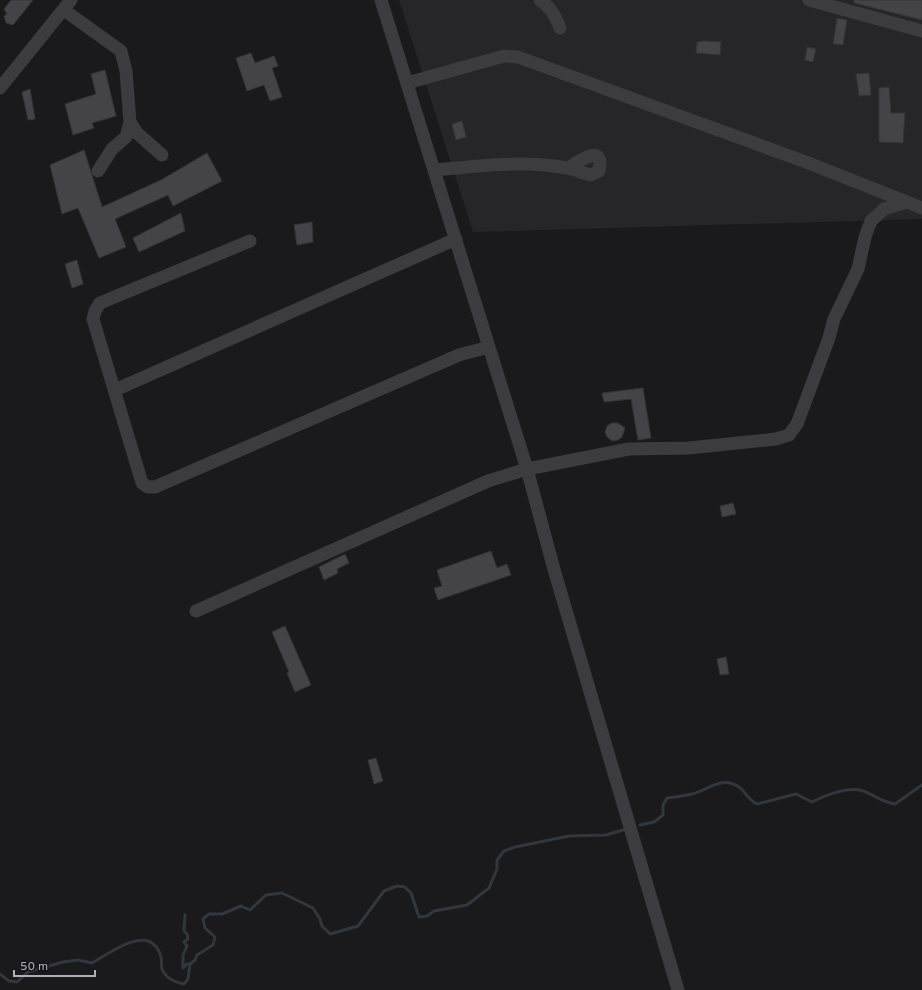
<svg xmlns="http://www.w3.org/2000/svg" width="922" height="990" viewBox="0 0 922 990" font-family="Overpass,sans-serif">
<rect width="100%" height="100%" fill="#1a191b"/>
<path fill="#262528" d="M399,0H922V219L473,232Z"/>
<g fill="none" stroke-linecap="round" stroke-linejoin="round">
<path stroke="#30373f" stroke-width="3" d="M640,825L654,822L663,815V805L667,798C675,797 684,796 692,794C708,790 722,775 739,787C746,792 747,799 757,804L796,794L812,802C823,796 846,787 860,790C872,793 880,802 895,804L922,785
M185,915L184,931L187,934L188,939L184,942L187,946L183,955V968L187,964H190
M0,974L9,981L17,982L28,972L63,962L78,960L92,963C110,953 151,921 161,957C162,961 161,965 162,969C166,979 175,982 184,984L188,979L190,964L195,960L197,955L213,945L215,937L205,928L203,919L209,914H222L241,906L250,910L266,895L282,893L313,908L320,919L322,926L330,934L358,926L384,891L397,886L405,887L411,893L419,917L427,916L434,911L467,905L489,888L497,869V860L504,851L515,847L569,836L606,835L623,830"/>
</g>
<path fill="#444448" stroke="#343437" d="M11,0H33L13,25L6,23L4,16L7,14L4,9Z
M854,0H922V20L854,3Z
M837,18L847,20L843,45L833,44Z
M704,41L721,42L720,55L696,53L697,42Z
M807,47L816,49L813,62L805,60Z
M251,53L255,63L274,56L278,66L272,68L282,97L270,101L264,85L247,91L236,58Z
M105,70L116,116L92,123L94,128L73,135L65,104L96,94L91,74Z
M869,73L871,95L859,96L856,74Z
M889,87L891,113H905L903,143L879,142V88Z
M30,89L35,119L28,120L22,92Z
M462,121L466,137L456,140L452,124Z
M84,150L102,207L161,180L207,153L222,181L173,206L168,195L115,219L126,247L99,258L78,208L62,214L50,165Z
M181,213L185,231L139,252L133,238Z
M312,222L313,242L297,245L294,225Z
M77,260L83,284L72,288L65,264Z
M643,388L651,438L638,440L631,399L604,402L602,393Z
M612,423H618L625,428L622,437L618,440L612,441L607,437L605,432L607,426Z
M733,503L736,514L722,517L720,506Z
M491,551L497,568L507,564L511,575L438,600L434,588L442,586L437,570Z
M345,554L349,563L337,569L338,573L324,580L319,567Z
M285,626L311,685L295,692L287,673L289,672L272,632Z
M726,657L729,674L720,675L717,659Z
M376,758L383,781L374,784L368,760Z"/>
<g fill="none" stroke-linecap="round" stroke-linejoin="round">
<path stroke="#3b3b40" stroke-width="13" d="M381,0L527,469L555,573L678,990
M540,0C551,8 555,15 560,28
M809,0L922,31
M64,10L121,51L126,71L130,122L137,133L162,155
M407,83L504,56L518,57L806,162L922,208
M0,88L71,0
M434,170C478,166 523,160 567,168C575,169 582,173 591,175L599,171C605,142 579,161 568,168
M98,171L112,149L126,137L130,122
M250,241L100,303L95,311L93,319L142,483L148,487H155L459,355L489,347
M115,390L456,239
M196,611L488,481L527,469L629,449L689,448L776,439L789,435L797,424L829,338L834,319L858,269L865,237L871,221L884,209L907,202"/>
</g>
<path d="M14 970v6h81v-6" fill="none" stroke="#adafba" stroke-width="2"/>
<text x="20" y="970" font-size="12" fill="#adafba" stroke="#151416" stroke-width="3" paint-order="stroke">50 m</text>
</svg>
